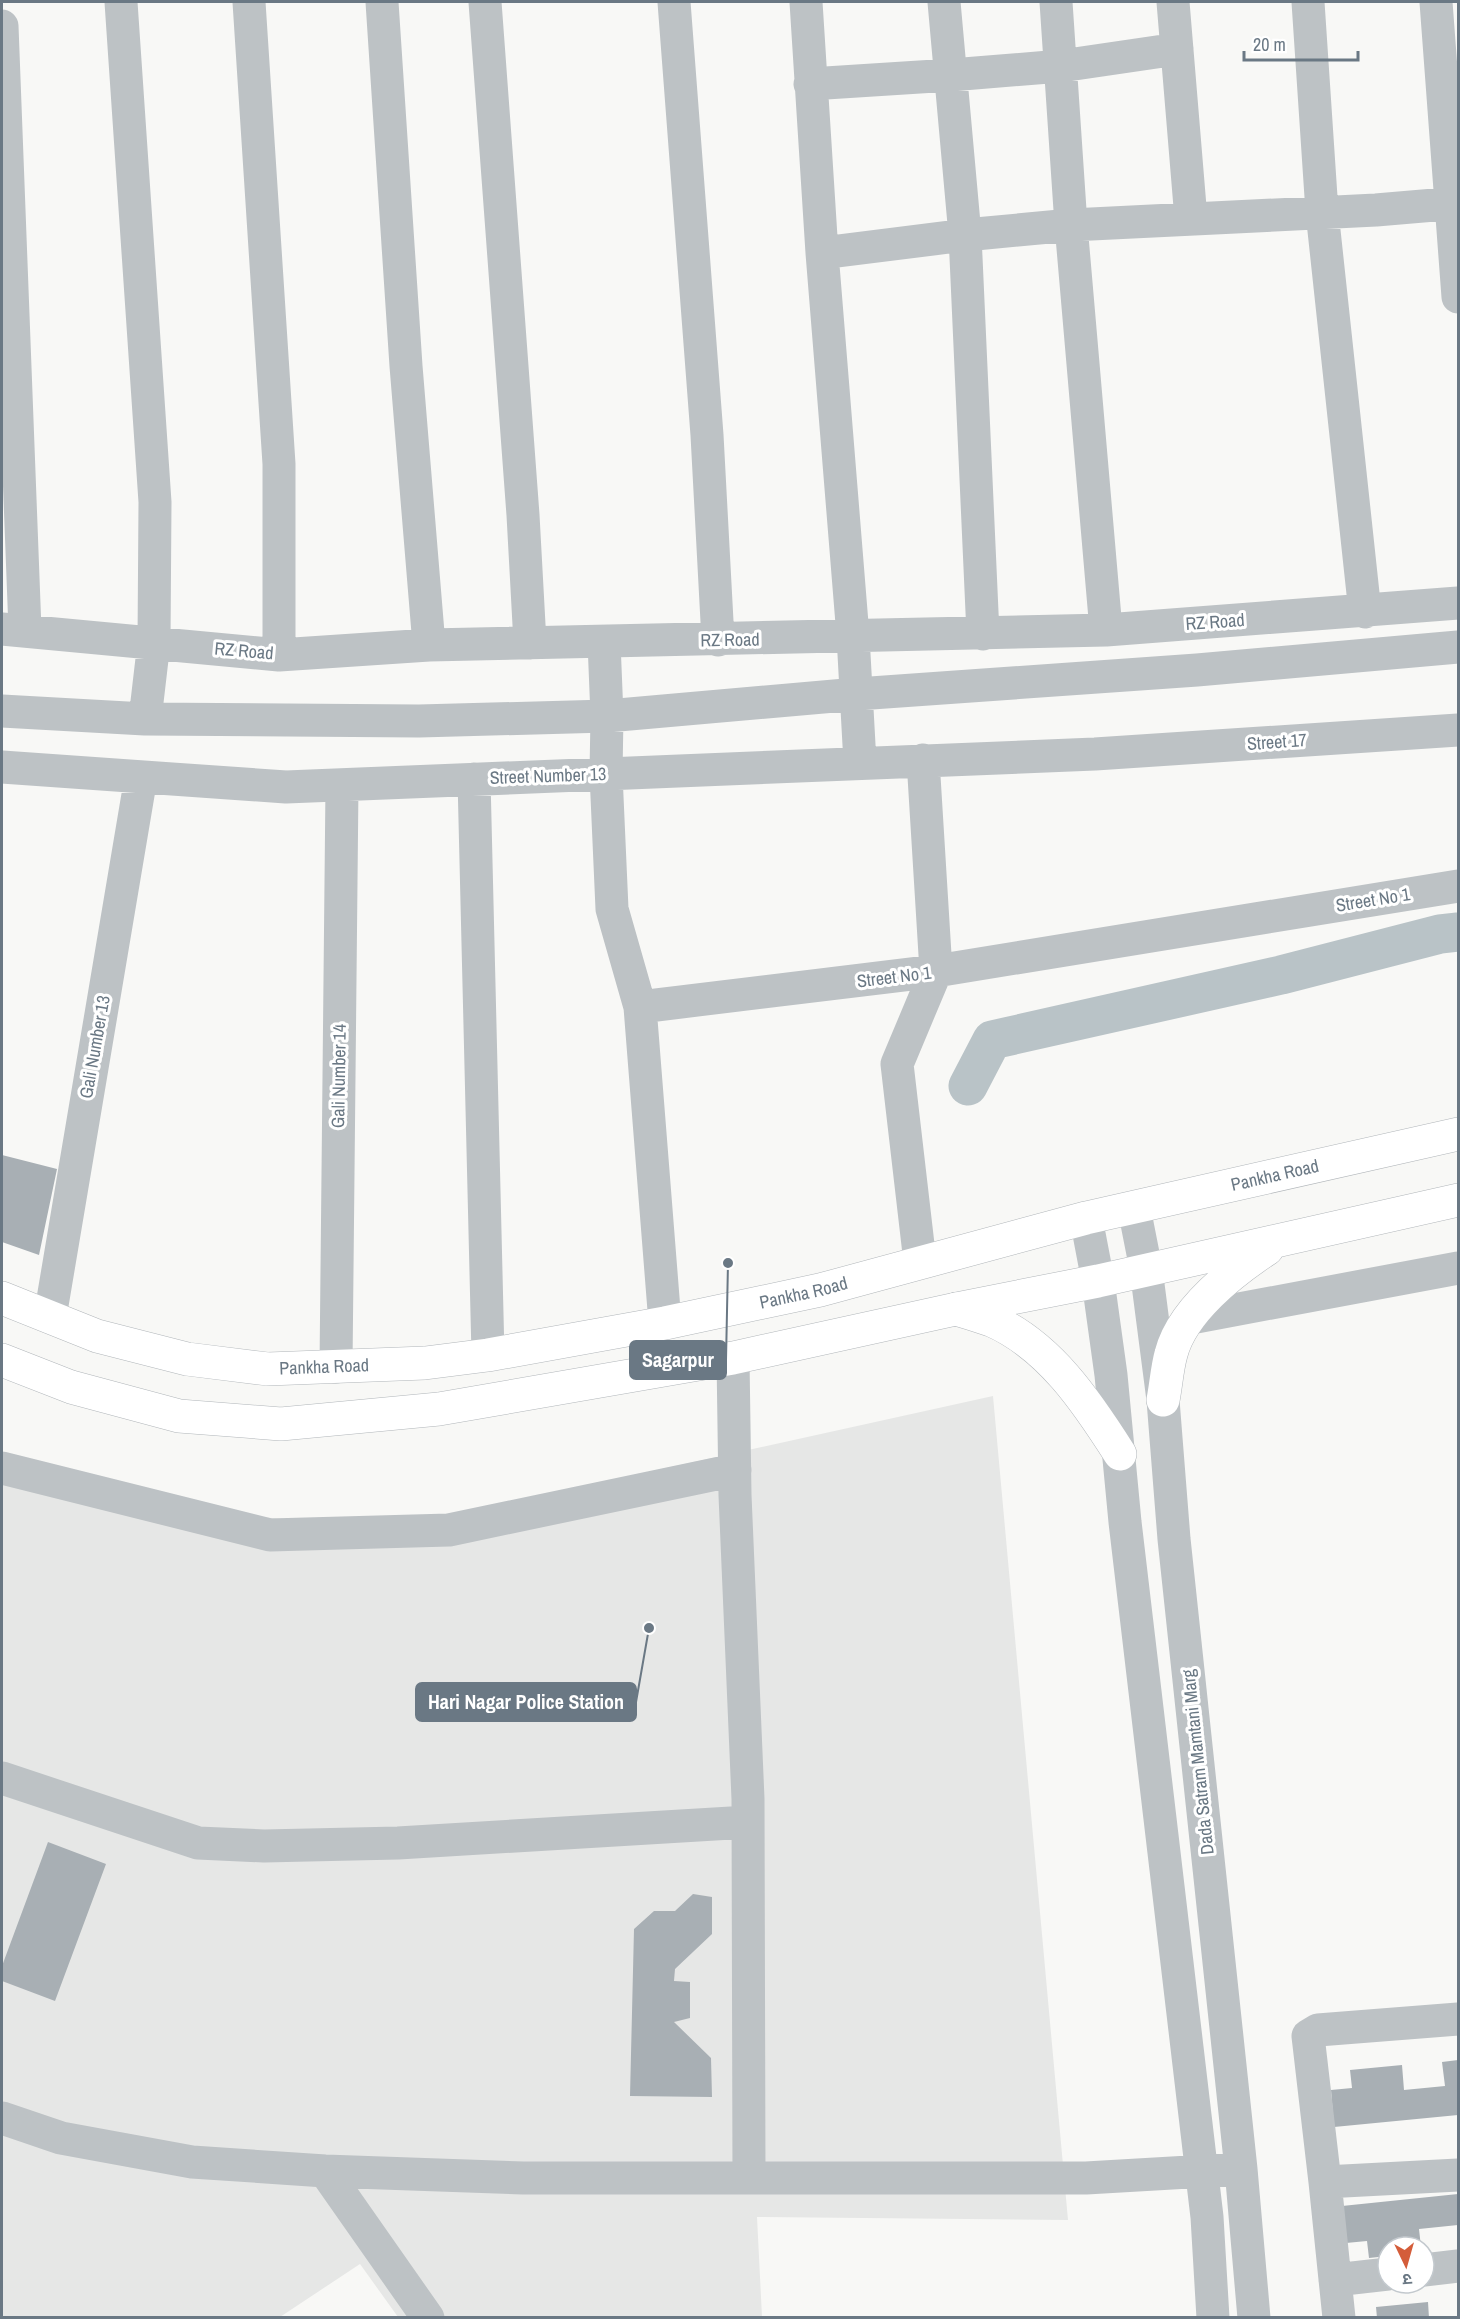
<svg xmlns="http://www.w3.org/2000/svg" width="1460" height="2319" viewBox="0 0 1460 2319" font-family="'Archivo Narrow','Noto Sans Devanagari',sans-serif">
<rect width="100%" height="100%" fill="#f8f8f6"/>
<path fill="#e6e7e6" d="M993,1396L1068,2220L757,2217L762,2317H398L360,2264L280,2317L2,2318V1469L163,1509L394,1528Z"/>
<g fill="none" stroke-linecap="round" stroke-linejoin="round">
<path stroke="#b9c3c7" stroke-width="39" d="M968,1086L992,1040L1281,975L1440,934L1458,932"/>
</g>
<path fill="#a8afb4" d="M2,1155L57,1169L39,1255L2,1242Z
M48,1842L106,1864L55,2001L2,1981V1966Z
M693,1894L712,1897V1934L675,1969L674,1981L690,1982V2018L674,2022L711,2058L712,2097L630,2096L634,1929L654,1911H675Z
M1458,2060V2115L1334,2127L1331,2090L1352,2088L1350,2070L1402,2065L1404,2090L1445,2086L1442,2062Z
M1458,2194V2225L1419,2229L1421,2247H1388V2256L1369,2258L1367,2241L1346,2243L1342,2206Z
M1428,2302L1429,2318H1377L1376,2307Z"/>
<g fill="none" stroke-linecap="round" stroke-linejoin="round">
<g stroke="#b1b6ba" stroke-width="34">
<g id="major">
<path id="s1" d="M2,1298L97,1336L187,1359L268,1369L425,1363L488,1355L665,1323L820,1290L1086,1218L1458,1134"/>
<path d="M956,1309C967,1312 979,1316 991,1320C1049,1345 1087,1402 1120,1454"/>
<path d="M2,1360L71,1387L179,1416L281,1424L439,1409L733,1358L956,1309L1098,1281L1458,1200"/>
<path d="M1163,1400C1166,1385 1167,1368 1171,1354C1182,1311 1232,1272 1267,1249"/>
</g>
</g>
<path stroke="#bdc2c5" stroke-width="33" d="M121,2L155,502L154,642L145,719
M249,2L279,464V655
M382,2L406,366L429,645
M485,2L523,515L530,643
M674,2L707,435L718,640
M806,2L822,253L965,235L1071,225L1376,210L1458,203
M944,2L965,235L983,634
M1056,2L1071,225L1106,630
M1173,2L1191,219
M1308,2L1322,212L1365,612
M1436,2L1458,297
M2,26L25,630
M810,84L951,75L1061,66L1177,49
M822,253L853,636L860,763
M2,629L279,655L429,645L1106,630L1458,603
M604,642L607,716L606,774L612,909L640,1007
M2,711L145,719L419,721L607,716L857,694L1197,670L1458,647
M2,767L286,787L1095,754L1458,730
M474,779L488,1355
M1134,1208L1146,1269L1163,1400L1174,1539L1241,2169L1254,2318
M1086,1218L1098,1281L1111,1375L1125,1522L1207,2217L1213,2318
M920,1262L897,1064L936,971L923,760
M50,1317L141,777
M1191,1318L1458,1268
M665,1323L640,1007L936,971L1458,886
M733,1358L735,1495L748,1799L749,2178
M336,1367L342,785
M2,1468L270,1535L449,1530L735,1470
M2,1778L198,1843L264,1846L398,1843L748,1822
M2,2118L61,2138L192,2162L325,2171L523,2178H1086L1241,2169
M325,2171L428,2318
M1325,2182L1308,2036L1318,2030L1458,2019
M1424,2270L1458,2266
M1335,2280L1388,2274
M1339,2318L1325,2182L1458,2175"/>
<use href="#major" stroke="#fff" stroke-width="33"/>
</g>
<g text-anchor="middle" stroke-width="6" stroke-linejoin="round" paint-order="stroke">
<g font-size="18" fill="#6a7884" stroke="#fff">
<text transform="translate(1215 622) rotate(-4)" y="6">RZ Road</text>
<text transform="translate(730 640) rotate(-1)" y="6">RZ Road</text>
<text transform="translate(244 651) rotate(5)" y="6">RZ Road</text>
<text transform="translate(1277 742) rotate(-4)" y="6">Street 17</text>
<text transform="translate(548 776) rotate(-2)" y="6">Street Number 13</text>
<text transform="translate(1373 900) rotate(-9)" y="6">Street No 1</text>
<text transform="translate(894 977) rotate(-7)" y="6">Street No 1</text>
<text transform="translate(95 1047) rotate(-80)" y="6">Gali Number 13</text>
<text transform="translate(339 1076) rotate(-89)" y="6">Gali Number 14</text>
<text dy="6" stroke="none"><textPath href="#s1" startOffset="1305">Pankha Road</textPath></text>
<text dy="6" stroke="none"><textPath href="#s1" startOffset="819">Pankha Road</textPath></text>
<text dy="6" stroke="none"><textPath href="#s1" startOffset="333">Pankha Road</textPath></text>
<text transform="translate(1198 1762) rotate(-96)" y="6">Dada Satram Mamtani Marg</text>
</g>
</g>
<path fill="none" stroke="#6a7884" stroke-width="2" d="M728 1263L726 1360M649 1628L636 1702"/>
<g fill="#6a7884" stroke="#fff" stroke-width="2">
<circle cx="728" cy="1263" r="6"/>
<circle cx="649" cy="1628" r="6"/>
</g>
<g fill="#6a7884" stroke="#6a7884" stroke-width="2">
<rect x="630" y="1341" width="96" height="38" rx="6"/>
<rect x="416" y="1683" width="220" height="38" rx="6"/>
</g>
<g font-size="20" text-anchor="middle" font-weight="bold" fill="#fff">
<text x="678" y="1367">Sagarpur</text>
<text x="526" y="1709">Hari Nagar Police Station</text>
</g>
<rect width="1460" height="2319" fill="none" stroke="#6a7884" stroke-width="6"/>
<g transform="translate(1406 2265) rotate(175)"><circle r="28" fill="#ffffff" stroke="#c3c9ce" stroke-width="1.5"/>
<path d="M0-4.5L10 22L0 15L-10 22Z" fill="#d45d3a"/>
<text y="-9" font-size="16" font-weight="bold" text-anchor="middle" fill="#6a7884">उ</text>
</g>
<path d="M1244 51v9h114v-9" fill="none" stroke="#6a7884" stroke-width="3"/>
<text x="1253" y="51" font-size="18" fill="#6a7884" stroke="#ffffff" stroke-width="4.5" paint-order="stroke">20 m</text>
</svg>
